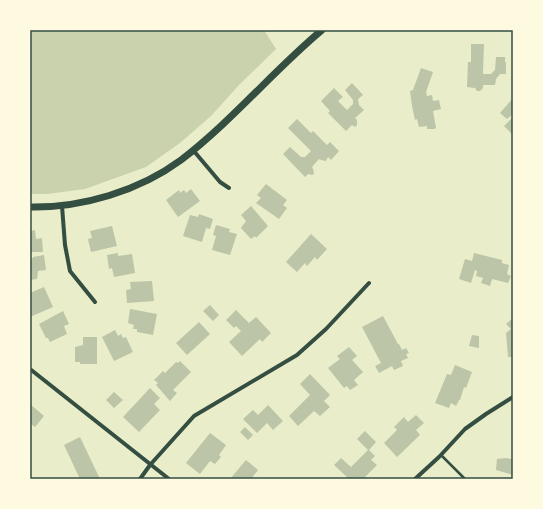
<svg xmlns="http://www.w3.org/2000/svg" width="543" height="509" viewBox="0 0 543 509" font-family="'Exo 2',sans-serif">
<rect width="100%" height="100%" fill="#e9edc9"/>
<path fill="#cad2ad" d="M30,30H264L276,49L239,85L211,116L180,143L146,167L85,189L47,194H30Z"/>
<path fill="#bcc5a7" d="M471,44H484L483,74H491L495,70L496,57H505V62H506V74H500L496,79L495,85H483V88L480,91H477L475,88L467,87L468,62H471Z
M421,68L433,72L426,92L427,96L432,95L433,101L439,100L441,109L433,111L436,128L434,129H427V126L419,127L417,119L415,120L412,106L410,91L413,90Z
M352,83L363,95L358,99L359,105L364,110L355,118L357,120V125L355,127L352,125L346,131L328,113L330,111L321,101L334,88L343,97L338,101L347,110L353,104V100L345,90Z
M513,98V114L507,119L500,113Z
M513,117V135L504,126Z
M297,119L311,133L313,131L327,145L330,142L339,151L331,160L328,157L326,161L321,160L319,159L312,167L313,169L314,174L312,175L308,174L305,177L283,154L290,147L301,157H305L311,151L288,128Z
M266,184L287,200L283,205L287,208L279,219L256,203L261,198L257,195Z
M191,189L200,201L178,217L166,200L179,190L180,193L184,190L186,193Z
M251,206L268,226L256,238L255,236L251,239L241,228L246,221L241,215Z
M199,214L213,219L210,229L206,228L202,242L183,236L190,215L198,217Z
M216,225L230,229L229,232L237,234L230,255L212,250L216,236L213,235Z
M112,226L117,246L91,252L88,239L92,238L90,231Z
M35,230L36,239L42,238L43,252H30V231Z
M311,234L327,249L317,260L315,257L307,266L305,263L297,272L286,262Z
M118,253V256L132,254L135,273L114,277L112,268L109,269L107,255Z
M474,253L502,260V263L509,265L507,274L511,276L508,283L492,279L490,286L481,283L483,278L476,276L477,271L475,270L471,283L459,279L465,259L472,261Z
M44,255L46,270L38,271L37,279L30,280V259L33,258V257Z
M152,281L154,301L127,303L126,290L131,289L130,282Z
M44,287L53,307L30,317V293Z
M210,305L219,315L213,321L203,311Z
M130,309L157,314L153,335L137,332V329H133L134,325L128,323Z
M236,310L249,323L256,317L271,333L262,342L260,339L242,356L229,342L241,331L236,326L234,328L226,320Z
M63,311L69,324L64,326L67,334L50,342L48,338H46L39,324Z
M383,316L398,344H399L402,350L406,348L409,353L406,354L408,358L401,361L403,366L394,370L392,366L379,373L375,366L381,363L362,327Z
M513,318V357H508L506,333L511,329L506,324Z
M199,322L210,334L187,355L176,343Z
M115,330L118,336L121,334L123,338L126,337L133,352L114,361L102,337Z
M472,335L479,336V348L469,346Z
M83,337H97V364H80V362H75V347L83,345Z
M349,347L357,356L352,360L363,372L354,380L358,385L350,390L347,386L344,388L328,368L340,359L337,356Z
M180,361L191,372L173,390L177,393L170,401L156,385L158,383L154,380L163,371L165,373L176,362L178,363Z
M455,365L472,372L466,388L464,387L460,400H459L456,406L451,403L449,408L435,403L447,374L451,375Z
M310,374L330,395L324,401L330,407L320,416L314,411L298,426L289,416L310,395L300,384Z
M150,388L160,398L154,404L160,410L139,432L123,417Z
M114,392L123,400L114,408L106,400Z
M30,404L44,416L35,427L30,423Z
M268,405L283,421L273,430L267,423L257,433L243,419L253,410L258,415Z
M416,415L424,423L416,430L420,435L397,457L384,443L397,430L394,427L404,417L408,422Z
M245,427L253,435L248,440L240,432Z
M365,431L376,442L369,450L375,456L371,460L377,465L363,479H349L334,465L341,458L351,467L368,450L357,439Z
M210,433L226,445L219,455L221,457L215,464L210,461L200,474L186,463Z
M80,437L100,479H80L64,445Z
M506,458L511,459L513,458V475L496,470L497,459Z
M246,460L258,470L251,479H230Z"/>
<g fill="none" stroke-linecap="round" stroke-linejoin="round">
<path stroke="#344e41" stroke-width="2.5" d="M441,455L465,479"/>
<path stroke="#344e41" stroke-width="4" d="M193,150L220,182L229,188
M62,206L65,245L70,271L95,302
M30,369L169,479
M140,479L150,465L194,416L297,355L326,329L369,283
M415,479L439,457L465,429L486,414L513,397"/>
<path stroke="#344e41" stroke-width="7" d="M30,207C82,208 139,191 181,160C232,121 273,71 322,30"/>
</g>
<rect width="543" height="509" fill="none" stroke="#fefae0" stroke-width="62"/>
<rect x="31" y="31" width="481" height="447" fill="none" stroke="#344e41" stroke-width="1.5"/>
</svg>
